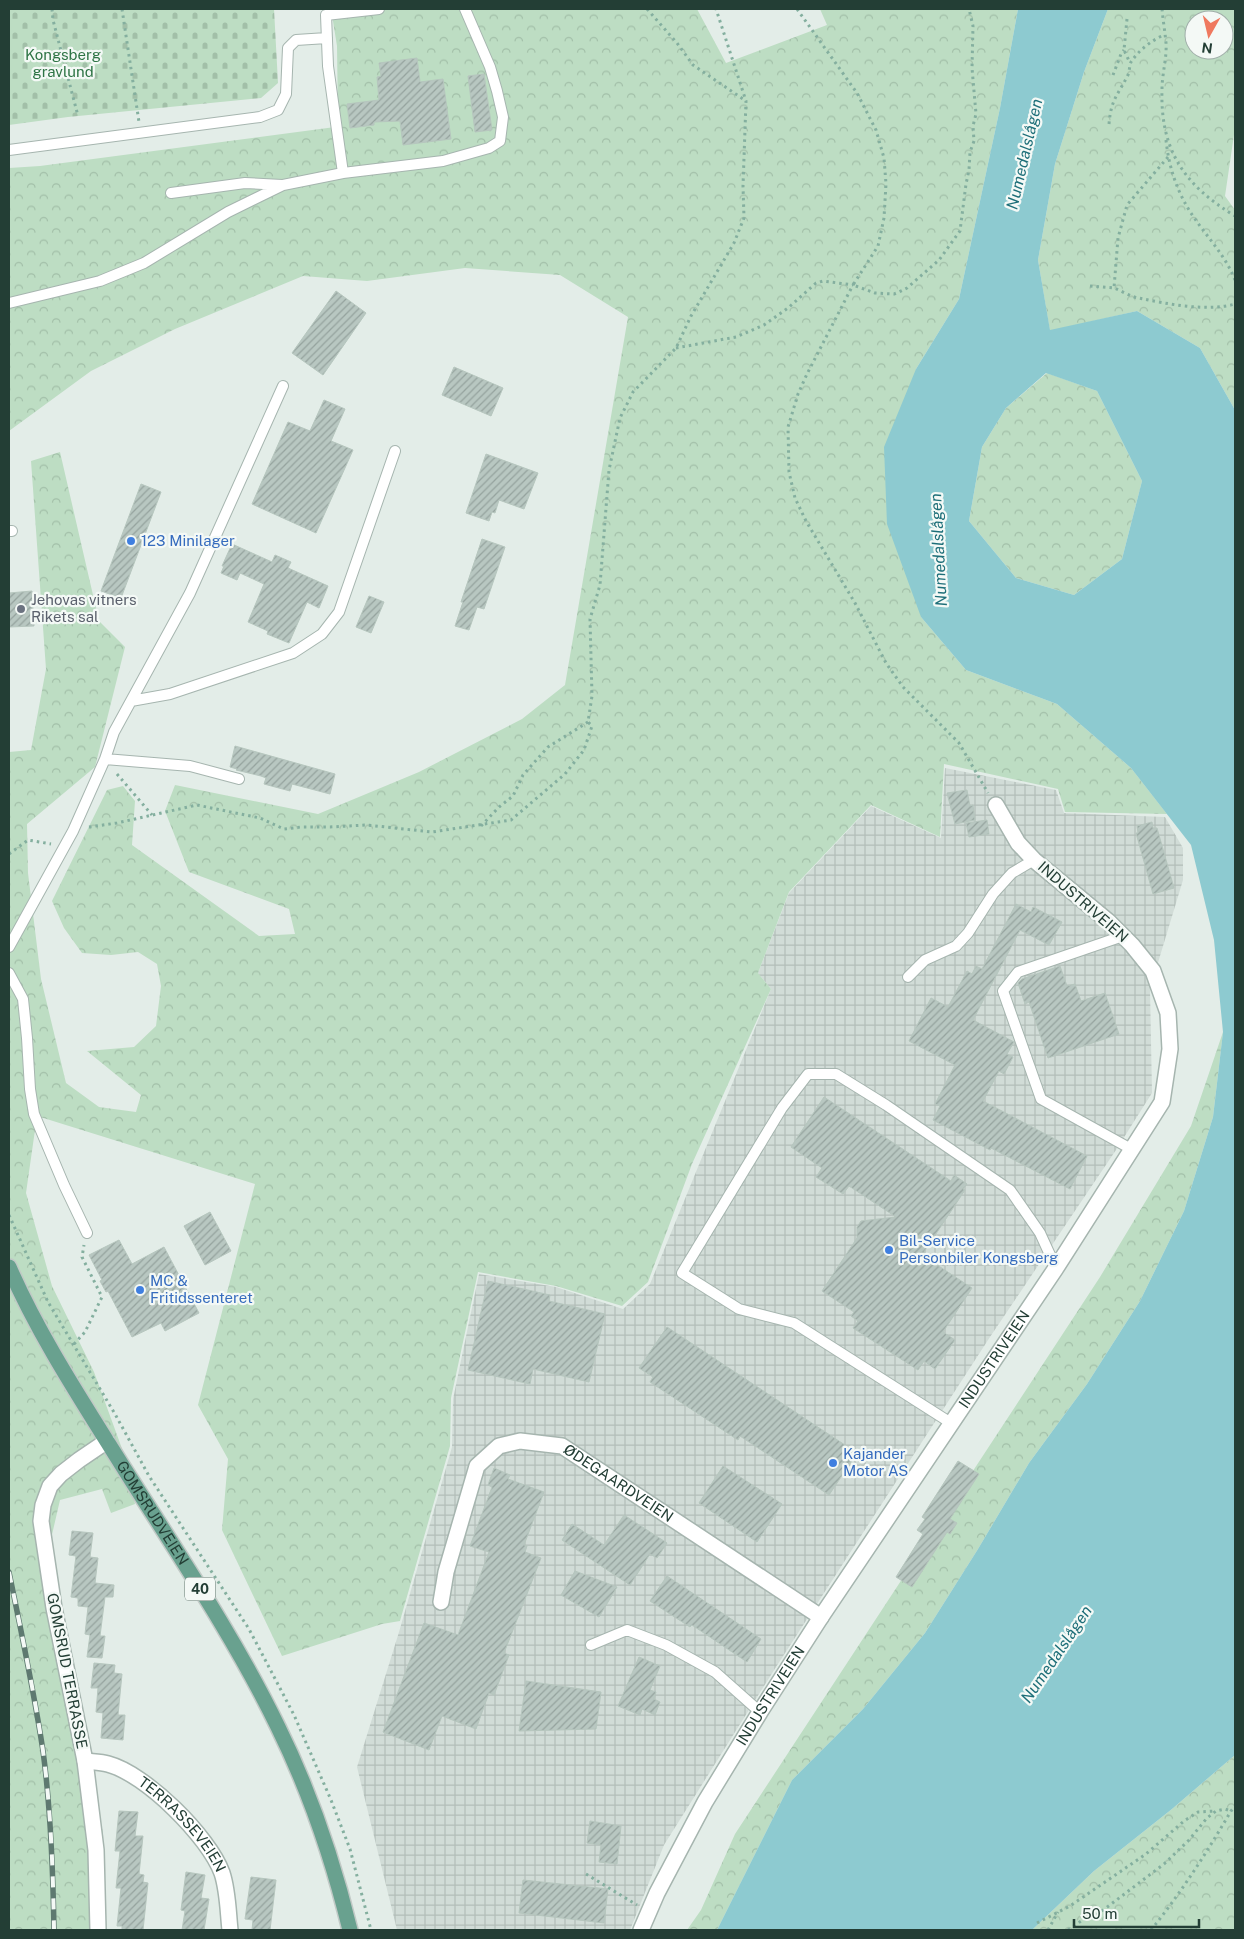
<svg xmlns="http://www.w3.org/2000/svg" width="1244" height="1939" viewBox="0 0 1244 1939" font-family="'Public Sans',sans-serif">
<defs>
<pattern id="industrial-grid" width="8" height="8" patternUnits="userSpaceOnUse" patternTransform="scale(1.25)"><rect width="8" height="8" fill="#d1dcd7"/><path d="M0 4h8M4 0v8" fill="none" stroke="#b3beb9"/></pattern>
<pattern id="forest-crowns" width="20" height="18" patternUnits="userSpaceOnUse" patternTransform="scale(1.25)"><rect width="20" height="18" fill="#bdddc3"/><path d="M2 6a3 3 0 1 1 6 0M12 15a3 3 0 1 1 6 0" fill="none" stroke="#a2bfa8"/></pattern>
<pattern id="cemetery-stones" width="16" height="16" patternUnits="userSpaceOnUse" patternTransform="scale(1.25)"><rect width="16" height="16" fill="#bdddc3"/><path d="M2 7V4a2 2 0 0 1 4 0v3zM10 15v-3a2 2 0 0 1 4 0v3z" fill="#a2bfa8"/></pattern>
<pattern id="building-hatch" width="6" height="6" patternUnits="userSpaceOnUse" patternTransform="scale(1.25)"><rect width="6" height="6" fill="#b8c7c1"/><path d="M-1 1l2-2M0 6l6-6M5 7l2-2" fill="none" stroke="#95a39e"/></pattern>
</defs>
<rect width="100%" height="100%" fill="#e3ede8"/>
<path fill="url(#industrial-grid)" d="M945,768L1056,790L1064,813L1165,817L1183,848V880L1150,989L1152,1093L1116,1150L990,1337L776,1667L664,1845L630,1930H397L357,1767L399,1632L452,1447L453,1399L479,1274L556,1287L623,1309L650,1284L771,989L758,973L789,893L871,806L941,838Z"/>
<path fill="url(#forest-crowns)" fill-rule="evenodd" d="M331,9H697L726,63L827,25L820,9H1018L1000,108L959,299L916,369L921,617L966,670L1057,704L1131,768L1167,814L1065,812L1058,789L944,764L940,837L871,805L789,892L758,973L771,989L692,1164L648,1282L622,1306L556,1286L478,1272L451,1398L450,1446L400,1621L382,1624L282,1656L222,1530L228,1459L198,1405L255,1184L37,1116L26,1193L52,1286L94,1372L128,1465L135,1504L111,1513L102,1489L60,1500L51,1539L82,1741L103,1833L104,1930H9V752L31,750L46,669L31,461L60,452L99,621L125,647L95,767L27,824L28,873L41,979L66,1083L99,1107L136,1112L141,1095L87,1051L134,1047L156,1026L161,986L157,964L138,952L111,955L82,953L64,928L52,901L107,790L123,786L135,801L132,845L259,936L295,934L289,909L189,872L165,811L175,785L318,814L419,772L522,719L565,685L628,317L560,275L465,268L367,281L303,276L175,329L91,371L9,431V168L40,166L335,127L338,122L337,46Z
M1108,9H1235V128L1225,196L1235,210V410L1200,348L1137,311L1050,331L1038,260L1055,164L1084,72ZM1194,20H1224V50H1194Z
M1047,373L1097,391L1142,481L1122,559L1074,595L1016,578L969,521L982,447L1006,408Z
M1223,1032L1213,1117L1184,1211L1140,1301L1087,1384L1029,1463L978,1549L925,1633L863,1709L792,1780L717,1930H687L701,1910L735,1834L1100,1277L1191,1126Z
M1235,1755V1930H1032L1094,1871L1172,1809Z"/>
<path fill="url(#cemetery-stones)" d="M9,9H274L278,83L261,98L68,117L9,125Z"/>
<path fill="#8dcad0" fill-rule="evenodd" d="M1018,9H1108L1084,72L1055,164L1038,260L1050,330L1137,311L1200,348L1235,410V1755L1172,1809L1094,1871L1032,1930H717L792,1780L863,1709L925,1633L978,1549L1029,1463L1087,1384L1140,1301L1184,1211L1213,1117L1223,1032L1214,940L1191,845L1131,768L1057,704L966,670L921,617L887,524L884,447L916,369L959,299L1000,108ZM1046,373L1097,391L1142,481L1122,559L1074,595L1016,578L969,521L982,447L1006,408Z"/>
<path fill="url(#building-hatch)" stroke="#b6c6be" d="M417,58L420,82L443,79L451,139L403,145L400,121L374,122V125L350,128L347,104L379,100L377,77L381,76L379,63Z
M484,74L492,130L475,132L468,76Z
M336,291L366,313L323,375L292,353Z
M454,367L503,388L491,416L442,395Z
M324,400L345,409L331,441L353,450L316,533L252,504L288,422L310,431Z
M486,454L538,473L524,509L499,500L495,513L492,512L489,521L466,513Z
M141,484L161,492L121,598L101,591Z
M482,539L505,547L484,609L477,607L469,630L455,626L463,602H461Z
M232,544L272,562L275,555L291,562L288,568L328,586L319,608L307,602L289,643L267,634L268,631L248,622L264,584L240,573L237,580L221,573L224,566H222Z
M32,591L34,626L9,627V593Z
M369,596L384,602L371,633L356,627Z
M235,746L335,774L330,794L292,784L290,791L264,784L266,778L261,776L236,770L237,769L230,767Z
M967,790L970,806L973,805L975,820L955,824L947,793Z
M987,820L989,834L969,837L966,823Z
M1152,822L1153,828H1157L1174,888L1153,894L1136,833H1138L1137,826Z
M1016,904L1031,912L1033,907L1062,922L1049,945L1020,930L973,1020L1014,1042L1007,1054L1013,1057L1004,1074L999,1071L983,1101L1087,1156L1070,1189L991,1148L990,1150L933,1120L940,1106L935,1104L955,1065L909,1041L931,998L948,1007L967,971L972,974L976,966L982,969Z
M1060,966L1067,986L1075,984L1081,1001L1105,993L1119,1034L1048,1058L1029,1002L1025,1004L1018,983L1022,979Z
M824,1097L951,1181L954,1175L967,1184L963,1189L965,1190L922,1255L972,1288L943,1332L955,1340L935,1369L924,1361L918,1370L853,1328L858,1321L851,1316L854,1312L822,1291L857,1238V1227L861,1221L896,1217L849,1186L843,1194L816,1177L822,1168L791,1147Z
M210,1212L231,1251L205,1265L184,1226Z
M119,1240L132,1264L164,1247L199,1313L165,1331L161,1323L132,1337L108,1291L106,1292L100,1281L102,1280L89,1255Z
M488,1281L550,1295L549,1301L605,1314L589,1382L533,1369L530,1384L468,1370Z
M667,1327L857,1453L829,1495L740,1436L738,1440L650,1382L653,1377L639,1368Z
M958,1461L979,1474L950,1519L957,1523L950,1534L947,1532L912,1587L896,1577L923,1534L917,1530L925,1519L922,1517Z
M723,1466L782,1504L757,1542L699,1503Z
M494,1468L510,1475L508,1479L544,1492L524,1545L527,1546L525,1552L541,1558L504,1653L509,1655L494,1695L489,1693L476,1729L442,1716L429,1750L383,1732L424,1623L458,1635L489,1552L470,1546L492,1487L488,1485Z
M624,1515L667,1543L657,1558L650,1554L630,1585L562,1540L572,1524L604,1545Z
M72,1531L93,1533L90,1557L98,1558L95,1583L114,1585L113,1597H105L100,1636H105L102,1658L87,1657L90,1635L85,1634L88,1607L78,1606V1598L71,1597L76,1556L69,1555Z
M575,1571L617,1587L599,1617L561,1595Z
M667,1576L761,1639L747,1662L692,1625L690,1627L650,1601Z
M639,1657L660,1666L650,1690L656,1692L654,1699L660,1702L655,1715L642,1709L640,1715L618,1706Z
M94,1663L115,1665L114,1673L122,1674L118,1715H125L123,1740L101,1738L103,1713L96,1712L98,1688H91Z
M526,1681L601,1692L596,1729L519,1731Z
M119,1811L138,1812L135,1836H143L139,1874L144,1875L143,1882L148,1883L143,1930H122V1926H117L121,1888H116L120,1851H115Z
M590,1821L621,1826L617,1864L599,1862L601,1845L587,1843Z
M186,1872L205,1875L201,1898L209,1899L204,1930H182L185,1911L181,1910Z
M251,1877L276,1880L270,1930H252L253,1920L245,1919Z
M523,1880L608,1889L604,1923L519,1913Z"/>
<g fill="none" stroke-linecap="round" stroke-linejoin="round">
<g stroke="#a6b5af" stroke-width="12">
<path id="service" d="M9,150L260,117L278,110L286,94L288,48L296,40L327,38
M343,173L328,66L326,15L379,9
M171,193L245,183L282,185
M9,303L100,281L144,263L228,212L283,185L343,173L443,161L489,148L500,141L503,117L497,91L490,67L465,9
M9,531H12
M131,701L170,694L293,653L322,634L339,612L395,451
M105,759L190,766L239,779
M1123,936L1018,972L1003,991L1041,1099L1133,1150
M9,947L73,831L105,759L114,732L190,593L283,386
M9,973L23,999L27,1038L30,1089L34,1114L64,1185L87,1233
M908,977L925,960L956,946L968,933L993,894L1012,873L1034,860
M951,1423L794,1323L739,1309L682,1273L782,1108L808,1074H836L886,1105L1010,1190L1040,1233L1056,1268
M591,1645L627,1630L666,1645L715,1672L760,1712"/>
</g>
<g stroke="#a6b5af" stroke-width="18">
<g id="minor">
<path id="s1" d="M441,1602L446,1572L477,1466L499,1446L520,1441L562,1446L821,1617"/>
<path id="s2" d="M85,1761C93,1762 101,1762 108,1764C146,1774 209,1837 222,1873C228,1891 228,1912 230,1930"/>
<path d="M98,1930L96,1850L85,1761L54,1608L41,1521L43,1505L50,1486L61,1474L79,1460L107,1441"/>
<path id="s3" d="M641,1930L657,1893L705,1802L760,1712L821,1617L1056,1268L1162,1102L1170,1049L1168,1013L1153,971L1132,945L1109,922L1034,860L1018,843L996,805"/>
</g>
</g>
<g stroke="#c1c9c6" stroke-width="18">
<g id="primary">
<path id="s4" d="M9,1267C40,1338 84,1404 125,1470C178,1554 235,1638 278,1727C310,1792 333,1860 350,1930"/>
</g>
</g>
<path stroke="#84af9f" stroke-width="3" stroke-dasharray="2.5 4" stroke-linecap="butt" d="M52,9L53,20L78,116
M122,9L139,122
M647,9L677,43L693,65L746,101
M797,9L857,93L876,130L884,158L886,184L884,218L878,246L853,285L875,293L894,294L899,292L907,288L939,260L960,231L966,184L969,170L970,152L974,141L973,126L976,114L972,68L973,26L969,9
M1162,9C1163,20 1165,32 1166,43C1167,58 1162,74 1162,89C1160,150 1184,185 1235,216
M1127,19L1124,50L1130,63
M1113,75L1121,54L1124,50
M1109,124C1111,100 1117,96 1127,77C1130,72 1129,66 1131,62C1139,50 1152,40 1164,35
M1166,140C1169,169 1178,195 1195,219C1209,239 1226,257 1235,280
M1168,157L1127,205L1118,238L1114,288C1122,291 1131,297 1139,298C1168,304 1206,312 1235,304
M854,283L807,374L798,394L788,427L789,472L795,498L806,521L855,603L886,663L903,687L959,743L988,793
M1090,286L1114,288
M676,348L736,337L764,325L788,308L816,283L823,281L853,285
M117,774L152,815
M481,826L499,807L513,796L523,775L548,747L588,722
M89,827L117,823L197,805L260,818L284,829L301,827H330L367,825L432,832L511,820L565,774L584,750L592,726L588,722L592,696L590,619L600,585L609,470L620,418L633,392L676,348L691,316L734,243L744,218L743,186L746,101L716,9
M9,854L28,840L51,844
M9,1215L48,1302L115,1414L149,1476L249,1629L294,1715L331,1800L350,1849L371,1930
M74,1344L85,1332L102,1297L82,1257L84,1245
M586,1874L637,1905
M1037,1923L1070,1906L1146,1854L1184,1821L1198,1812L1216,1811
M1048,1930L1058,1912
M1068,1930L1084,1919L1098,1914L1164,1864L1189,1840L1207,1818L1216,1811L1225,1809L1231,1811
M1151,1930C1181,1893 1207,1852 1231,1811L1235,1806"/>
<use href="#service" stroke="#fff" stroke-width="10"/>
<use href="#minor" stroke="#fff" stroke-width="15"/>
<use href="#primary" stroke="#69a18f" stroke-width="15"/>
<g stroke="#5e7970" stroke-width="5.5">
<path id="rail" d="M9,1572C21,1631 34,1691 43,1751C51,1810 53,1871 54,1930"/>
</g>
<use href="#rail" stroke="#f4f9f6" stroke-width="4" stroke-dasharray="11" stroke-linecap="butt"/>
</g>
<g fill="#3f7fe0" stroke="#f4f9f6" stroke-width="2">
<circle cx="131" cy="541" r="5"/>
<circle cx="889" cy="1250" r="5"/>
<circle cx="140" cy="1290" r="5"/>
<circle cx="833" cy="1463" r="5"/>
</g>
<circle fill="#6b7280" stroke="#f4f9f6" stroke-width="2" cx="21" cy="609" r="5"/>
<g text-anchor="middle" stroke-width="4.5" stroke-linejoin="round" paint-order="stroke">
<rect fill="#f4f9f6" stroke="#62766f" stroke-width="1" x="185" y="1577.5" width="30" height="23" rx="4"/>
<g font-size="14" font-weight="bold" fill="#233e35">
<text x="200" y="1594">40</text>
</g>
<g font-size="15" fill="#2e7445" stroke="#f4f9f6">
<text x="63" y="60">Kongsberg<tspan x="63" dy="17">gravlund</tspan></text>
</g>
<g font-size="15" fill="#366cbe" stroke="#f4f9f6" text-anchor="start">
<text x="141" y="546">123 Minilager</text>
<text x="899" y="1246">Bil-Service<tspan x="899" dy="17">Personbiler Kongsberg</tspan></text>
<text x="150" y="1286">MC &amp;<tspan x="150" dy="17">Fritidssenteret</tspan></text>
<text x="843" y="1459">Kajander<tspan x="843" dy="17">Motor AS</tspan></text>
</g>
<g font-size="15" fill="#5b616d" stroke="#f4f9f6" text-anchor="start">
<text x="31" y="605">Jehovas vitners<tspan x="31" dy="17">Rikets sal</tspan></text>
</g>
<g font-size="15" fill="#233e35" stroke="#f4f9f6">
<text transform="translate(1083 902) rotate(41)" y="5">INDUSTRIVEIEN</text>
<text dy="5" stroke="none"><textPath href="#s3" startOffset="672">INDUSTRIVEIEN</textPath></text>
<text dy="5" stroke="none"><textPath href="#s1" startOffset="302">ØDEGAARDVEIEN</textPath></text>
<text dy="5" stroke="none"><textPath href="#s4" startOffset="285">GOMSRUDVEIEN</textPath></text>
<text transform="translate(67 1671) rotate(79)" y="5">GOMSRUD TERRASSE</text>
<text dy="5" stroke="none"><textPath href="#s3" startOffset="268">INDUSTRIVEIEN</textPath></text>
<text dy="5" stroke="none"><textPath href="#s2" startOffset="121">TERRASSEVEIEN</textPath></text>
</g>
<g font-size="16" font-style="italic" fill="#1e6f79" stroke="#f4f9f6">
<text transform="translate(1024 154) rotate(-77)" y="6">Numedalslågen</text>
<text transform="translate(938 550) rotate(-93)" y="6">Numedalslågen</text>
<text transform="translate(1056 1654) rotate(-56)" y="6">Numedalslågen</text>
</g>
</g>
<rect width="1244" height="1939" fill="none" stroke="#233e35" stroke-width="20"/>
<g transform="translate(1209 35) rotate(188)"><circle r="24" fill="#f4f9f6" stroke="#a0aea9"/>
<path d="M0-4L9 19L0 12L-9 19Z" fill="#ef795f"/>
<text y="-8" font-size="14" font-weight="bold" text-anchor="middle" fill="#233e35">N</text>
</g>
<path d="M1074 1919v8h125v-8" fill="none" stroke="#233e35" stroke-width="2.5"/>
<text x="1082" y="1919" font-size="15" fill="#233e35" stroke="#f4f9f6" stroke-width="4" paint-order="stroke">50 m</text>
</svg>
